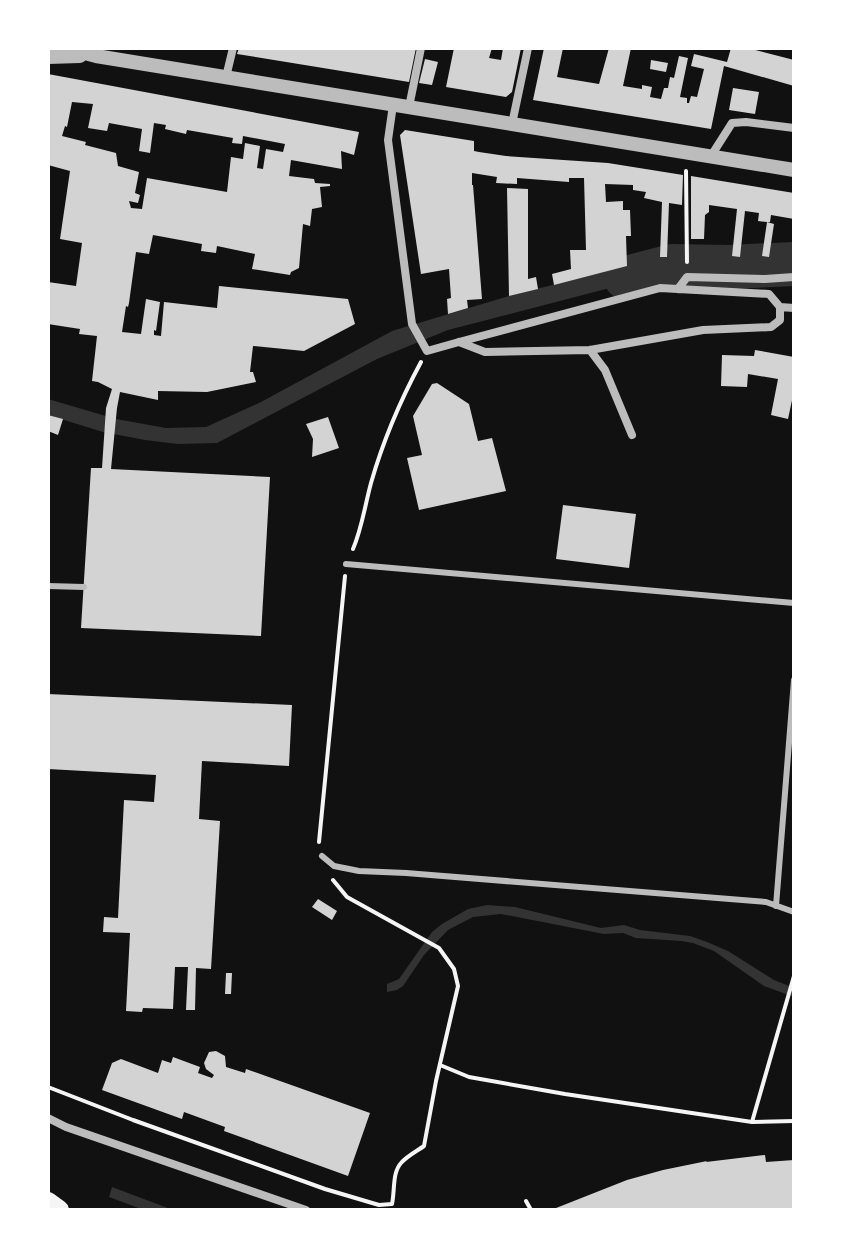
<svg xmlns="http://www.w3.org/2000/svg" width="842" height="1258" viewBox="0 0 842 1258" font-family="'Asap Condensed',sans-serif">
<rect width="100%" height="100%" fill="#111"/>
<path fill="#333" d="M794,255V270C760,274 725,275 691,271V257L769,258Z
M682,257V274L652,277L448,330L377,359L217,443L178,444L145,440L103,432L48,415V399L116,419L166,428L206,427L261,402L392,331L509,296L627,266Z
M487,905L515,907L601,928L624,925L640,930L690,936L707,942L728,951L774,980L794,988V997L764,986L714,951L693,943L681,941L636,938L623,933L604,934L501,914L473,917L448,930L424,955L403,986L397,990L387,992V984L399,979L432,932L442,924L468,909Z
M112,1187L173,1210H144L109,1197Z"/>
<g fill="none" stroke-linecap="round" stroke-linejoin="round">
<path stroke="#333" stroke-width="44" d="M626,278L672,266L729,267L794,264"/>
</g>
<path fill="#d3d3d3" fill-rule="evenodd" d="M239,48H416L409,82L237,54Z
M454,48H492L489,58L501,60L503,48H521L512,92L506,97L446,87Z
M544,48H563L557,77L599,84L609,48H631L623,86L642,89V85L652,87L650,97L661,99L664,88H668L670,77L674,78L679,56L688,58L680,97L687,98V103H689L691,96L697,97L704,69L691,66L694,54L727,62L731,48H748L794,60V86L724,66L711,129L533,100Z
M425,59L438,62L432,85L419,83Z
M651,60L668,63L666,72L650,69Z
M48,74L359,132L354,155L341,151L342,169L291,160L289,176L314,179L315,183L330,184V186L320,187L322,207L312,209L310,226L303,224L299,268L291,272L290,275L252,269L255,254L217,246L216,253L201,251L202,244L153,235L149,254L136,252L129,303L128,307L126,306L122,332L141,334L146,299L160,302L156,331L154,330V335L161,336L164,302L217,308L219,286L348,299L355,324L304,351L253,346L250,372H253L256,382L207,392L158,391V400L120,392L117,408L111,469L270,477L261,636L81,628L91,468H102L106,408L112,389L98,382L92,381L97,336L79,334L80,329L48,324V282L76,286L82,243L60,239L70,171L48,165ZM72,102L93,104L88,128L107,131L109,123L142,129L139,151L150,153L154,123L166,125L165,129L186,134L187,130L233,138L232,143L242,144L243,136L285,144L283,152L266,149L263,169L257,168L260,146L245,143L243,159L231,157L227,192L147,178L142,209L131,208L129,201L138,203L140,195L135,193L139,172L118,166L116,153L85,145L86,142L62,136L65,126L67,127Z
M733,88L759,92L755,114L729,110Z
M405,130L474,141V151L479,152L506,156L608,163L683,175L682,205L669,203L667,257H660L662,202L644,198L646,192L633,190V185L605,184L606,202L623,201V210H630L631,236H626L627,266L554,285L552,274L571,269L570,250H586L584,178H569V182L517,178V184L496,183L497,177L472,173V185H473L482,299L467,300L468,308L448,314L447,299L451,298L449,269L421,274L400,135Z
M691,176L794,193V219L771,215L770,222H767L774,224L769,257L762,256L767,222L758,221L759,213L745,211L740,257L732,256L737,209L709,205V212L705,215L704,239H691Z
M507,188L528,189V279L536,277L538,289L509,296Z
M755,350L794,357V391L788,419L771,415L778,379L748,374L747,387L721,386L722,355L754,356Z
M437,383L469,404L478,441L492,438L506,491L419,510L407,458L422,455L413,416L432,384Z
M48,415L63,419L58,435L48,431Z
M328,417L339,448L312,457L313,439L306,424Z
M563,505L636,514L629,568L556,559Z
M48,694L292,705L289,766L202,761L199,819L220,821L211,969L196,968L195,1010H186L188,967H175L173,1009L143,1008L142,1012L126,1011L130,933L103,932L104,917L118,918L124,800L154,802L156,775L48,769Z
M318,899L337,911L332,920L312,907Z
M226,973H232L231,994H225Z
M216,1051L225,1056L226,1067L245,1073L246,1069L370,1113L348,1176L224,1131L225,1127L184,1112L182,1119L102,1090L112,1063L121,1059L158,1073L162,1060L171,1063L173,1057L200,1067L198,1073L212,1078L214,1075L206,1069L204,1063L209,1052Z
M765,1155L766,1162L794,1160V1210H551L627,1180L663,1170L707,1161L706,1162Z"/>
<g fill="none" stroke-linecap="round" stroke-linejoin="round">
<path stroke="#f5f5f5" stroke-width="4" d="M686,171L687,262
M353,549C362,528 365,505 371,483C383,441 400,401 421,362
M319,842L345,576
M440,1065L469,1077L565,1094L752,1122L794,1121
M48,1087L133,1120L325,1189L379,1205L392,1204C395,1191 392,1173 401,1163C407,1156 417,1151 424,1146L436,1081L458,986L454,969L439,948L347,897L333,880
M752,1122L794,976
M526,1201L531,1210"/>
<path stroke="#bcbcbc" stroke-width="6" d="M346,564L794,603
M48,586L84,587
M322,856L334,866L359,871L406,873L766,902L794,912
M776,906L794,680"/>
<path stroke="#bcbcbc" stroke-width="8" d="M226,77L233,48
M393,105L388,140L412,324L427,351L459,342L660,288L769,294L780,307V320L771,327L703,330L590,350L485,352L459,342
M409,107L421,48
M512,124L528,48
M711,156L732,123L746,122L794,128
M678,289L687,277L765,279L794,277
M780,307L794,308
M590,350L605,370L632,435
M48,1118L66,1127L306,1210"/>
<path stroke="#bcbcbc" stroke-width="14" d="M66,48L96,56L794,170
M48,57L80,56"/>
<path stroke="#f5f5f5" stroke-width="20" d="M48,1202L59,1210"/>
</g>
<rect width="842" height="1258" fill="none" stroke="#ffffff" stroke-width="100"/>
</svg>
